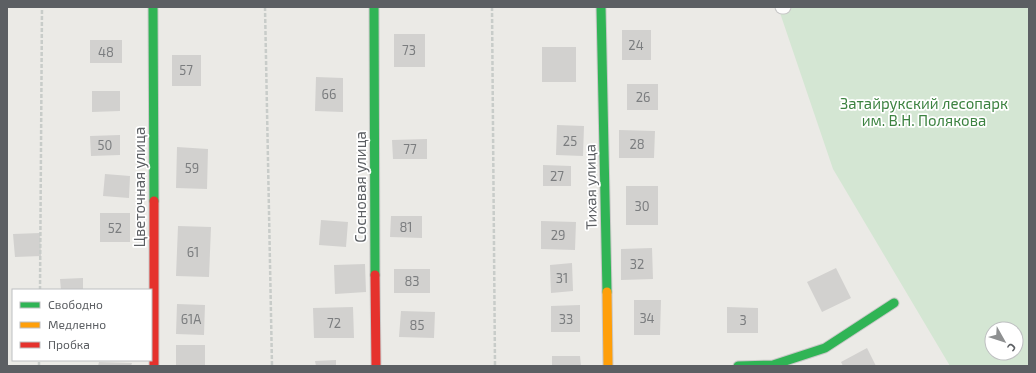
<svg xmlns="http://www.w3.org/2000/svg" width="1036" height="373" viewBox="0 0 1036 373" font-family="'Exo 2',sans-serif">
<rect width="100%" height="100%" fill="#ebeae6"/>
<path fill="#d4e6d3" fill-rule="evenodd" d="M778,7H1029V366H950L833,169ZM992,329H1016V353H992Z"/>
<path fill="#d2d1cf" d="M622,30H651V60H622Z
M394,34H425V67H394Z
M90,40H122V63H90Z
M542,47H576V82H542Z
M172,55H201V86H172Z
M316,77L343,78V112L315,111Z
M627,84H658V110H627Z
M92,91H120V111L92,112Z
M557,125L584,126L583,156L556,155Z
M619,130L655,131L654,158H619Z
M120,135V155L91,156L90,136Z
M427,139V159H393L392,140Z
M177,147L208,149L207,189L176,188Z
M543,165L571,166V186H543Z
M105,174L130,176L129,198L103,196Z
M626,186H658V225H626Z
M100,213H130V242H100Z
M391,216H422V238L390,237Z
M321,220L348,222L346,247L319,245Z
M541,221L576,222L575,250L541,249Z
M178,226L211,227L209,277L176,276Z
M40,233L41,256L15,257L13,234Z
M652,248L653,279L621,280V249Z
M572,263L573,291L551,293L550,265Z
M365,264L366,292L335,294L334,265Z
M836,268L851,298L822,312L807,282Z
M394,269H430V293H394Z
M83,278V290H61L60,279Z
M634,300H661L660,335H634Z
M177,304L205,305L204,335L176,334Z
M580,305V332H551V306Z
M353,307L354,338H314L313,308Z
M727,307L758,308V333H727Z
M401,311L435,312L434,338L399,337Z
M176,345H205V366H176Z
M867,348L876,366H843L841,362Z
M552,356H580L581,366H552Z
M336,360V366H316L315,361Z
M99,362L132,363L131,366H98Z"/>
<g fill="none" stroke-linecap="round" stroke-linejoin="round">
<g stroke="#c8c8c8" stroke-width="15">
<path id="street" d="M782,7H784"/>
</g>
<g stroke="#c8c8c7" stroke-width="11">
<path id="fast" d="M153,7L154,201
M374,7L375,275
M601,7L607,292
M738,366L773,365L825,348L894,303"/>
</g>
<g stroke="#c8c8c7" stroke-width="11">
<path id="slow" d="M607,292L608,366"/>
</g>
<g stroke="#c8c8c7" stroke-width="11">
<path id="jam" d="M154,201V366
M375,275L376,366"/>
</g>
<path stroke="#c8ccc9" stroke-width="2.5" stroke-dasharray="4 2" stroke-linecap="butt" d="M265,7L272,366
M492,7L495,366
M40,290L42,7
M39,366V360"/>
<use href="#street" stroke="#fcfcfb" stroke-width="13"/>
<use href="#fast" stroke="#30b455" stroke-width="9"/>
<use href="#slow" stroke="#ff9f0a" stroke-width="9"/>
<use href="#jam" stroke="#e5322d" stroke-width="9"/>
</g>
<g text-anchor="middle" stroke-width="3.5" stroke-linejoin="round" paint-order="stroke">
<g font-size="13" fill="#7b7d7f">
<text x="636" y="50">24</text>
<text x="409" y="55">73</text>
<text x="106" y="57">48</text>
<text x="186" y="75">57</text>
<text x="329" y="99">66</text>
<text x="643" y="102">26</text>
<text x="570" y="146">25</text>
<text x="637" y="149">28</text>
<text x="105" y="150">50</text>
<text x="410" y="154">77</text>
<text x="192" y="173">59</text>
<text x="557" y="181">27</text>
<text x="642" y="211">30</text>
<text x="406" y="232">81</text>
<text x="115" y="233">52</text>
<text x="558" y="240">29</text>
<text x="193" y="257">61</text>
<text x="637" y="269">32</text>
<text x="562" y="283">31</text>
<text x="412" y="286">83</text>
<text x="647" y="323">34</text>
<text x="191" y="324">61А</text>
<text x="566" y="324">33</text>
<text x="743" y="325">3</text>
<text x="334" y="328">72</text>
<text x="417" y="330">85</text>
</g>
<g font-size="15" fill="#3c8240" stroke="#fff">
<text x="924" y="109">Затайрукский лесопарк<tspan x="924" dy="17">им. В.Н. Полякова</tspan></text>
</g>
<g font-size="15" fill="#5c5f63" stroke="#fff">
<text transform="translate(140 187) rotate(-90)" y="5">Цветочная улица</text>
<text transform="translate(361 187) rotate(-90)" y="5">Сосновая улица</text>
<text transform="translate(591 187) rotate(-91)" y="5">Тихая улица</text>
</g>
</g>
<rect width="1036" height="373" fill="none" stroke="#5c5f63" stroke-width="16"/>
<rect x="12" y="289" width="140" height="72" fill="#ffffff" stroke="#bebfc1"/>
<rect x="20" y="302" width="20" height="6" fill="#30b455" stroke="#bebfc1"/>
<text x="48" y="309" font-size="12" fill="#5c5f63">Свободно</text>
<rect x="20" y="322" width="20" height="6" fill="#ff9f0a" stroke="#bebfc1"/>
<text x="48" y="329" font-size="12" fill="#5c5f63">Медленно</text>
<rect x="20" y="342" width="20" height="6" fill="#e5322d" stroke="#bebfc1"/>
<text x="48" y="349" font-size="12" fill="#5c5f63">Пробка</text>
<g transform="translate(1004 341) rotate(129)"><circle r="19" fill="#ffffff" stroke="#bebfc1"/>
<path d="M0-3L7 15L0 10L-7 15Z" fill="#8e9091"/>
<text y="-6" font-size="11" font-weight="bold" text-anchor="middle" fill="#5c5f63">С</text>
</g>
</svg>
